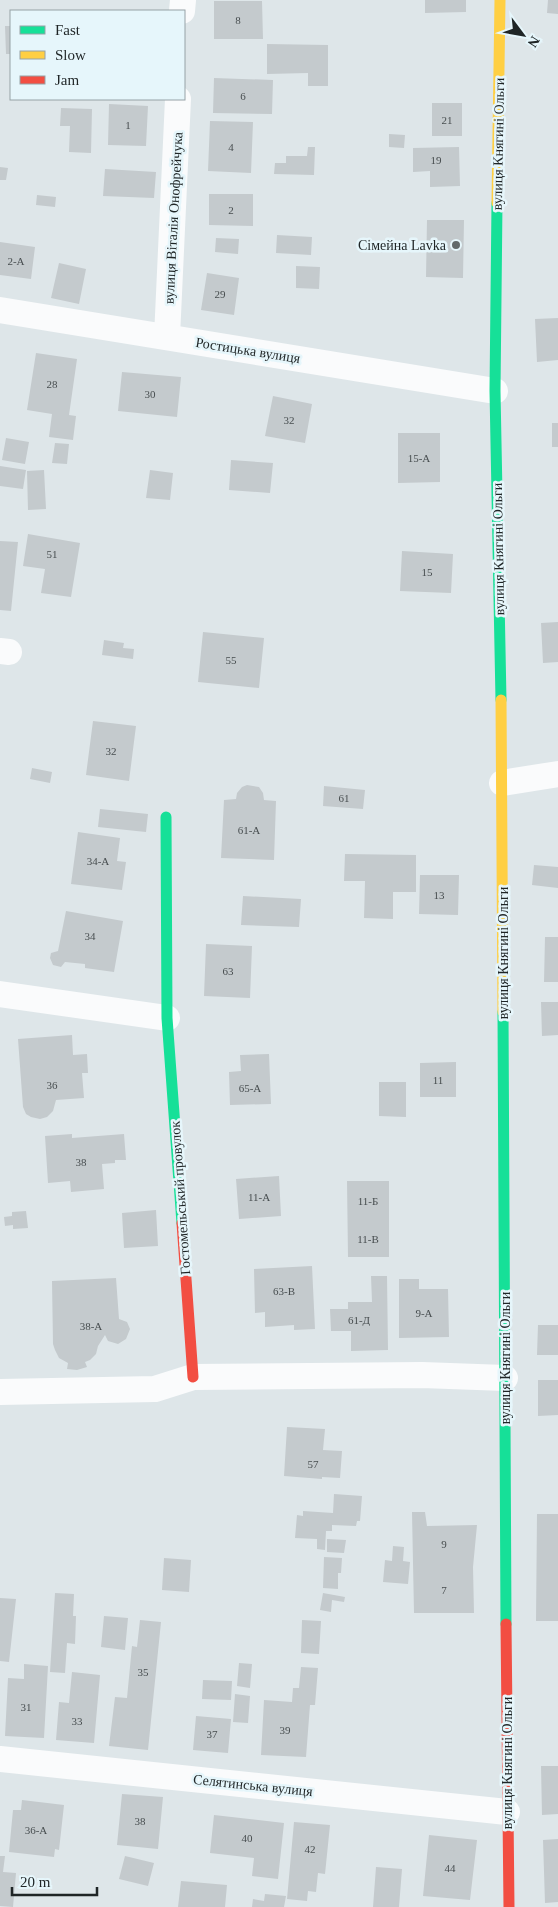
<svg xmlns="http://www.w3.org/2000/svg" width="558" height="1907" viewBox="0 0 558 1907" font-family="'Times New Roman',serif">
<rect width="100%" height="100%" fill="#dee6e9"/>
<path fill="#c4cacd" d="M425,0H466V12L425,13Z
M548,0H558V14L547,13Z
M214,1H262L263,39H214Z
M5,26H11V54H6Z
M267,44L328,45V86H308V73L267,74Z
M214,78L273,80L272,114L213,113Z
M432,103H462V136H432Z
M109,104L148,106L146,146L108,145Z
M61,108L92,109L91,153L69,152L70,126H60Z
M210,121L253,122L251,173L208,171Z
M389,134L405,135L404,148L389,147Z
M308,147H315L314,175L274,174L275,163H286V156H307Z
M459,147L460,186L430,187V171L413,172V148Z
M0,167L8,168L6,180H0Z
M105,169L156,172L154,198L103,196Z
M209,194H253V226L209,225Z
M37,195L56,197L55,207L36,205Z
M427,220H464L463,278L426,277Z
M277,235L312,237L311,255L276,253Z
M216,238L239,239L238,254L215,252Z
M0,242L35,247L31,279L0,275Z
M59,263L86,269L79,304L51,298Z
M296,266L320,267L319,289L296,288Z
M207,273L239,278L234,315L201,310Z
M558,318V360L537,362L535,319Z
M36,353L77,359L69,415L76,416L73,440L49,437L52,414L27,410Z
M122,372L181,377L177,417L118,411Z
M273,396L312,404L305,443L265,436Z
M552,423H558V447H552Z
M398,433H440V482L398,483Z
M6,438L29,442L25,464L2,460Z
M55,443L69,444L67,464L52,463Z
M231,460L273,463L270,493L229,490Z
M0,466L26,470L23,489L0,486Z
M44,470L46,509L28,510L27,471Z
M150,470L173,473L170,500L146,498Z
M28,534L80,543L71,597L41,593L45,569L23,566Z
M0,541L18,542L11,611L0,610Z
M402,551L453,554L451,593L400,591Z
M558,622V662L543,663L541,623Z
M203,632L264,638L259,688L198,682Z
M104,640L124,643L123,648L134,649L133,659L102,655Z
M93,721L136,726L129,781L86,775Z
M32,768L52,772L50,783L30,779Z
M247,785L259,787L263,793L264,800L276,801L274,860L221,858L224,800L236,799L237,793L242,787Z
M324,786L365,790L363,809L323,806Z
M100,809L148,814L146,832L98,827Z
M78,832L120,838L117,861L126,862L122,890L71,884Z
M345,854L416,855V892H393V919L364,918L365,881H344Z
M534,865L558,867V888L532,885Z
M420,875H459L458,915L419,914Z
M243,896L301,899L299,927L241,925Z
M66,911L123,921L114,972L85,968V964L65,962L61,967L53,965L50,958L51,953L58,951Z
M545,937H558V982H544Z
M206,944L252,946L250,998L204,996Z
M541,1002H558V1035L542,1036Z
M72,1035L73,1055L87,1054L88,1073H82L84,1098L56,1100L53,1111L47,1117L40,1119L31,1117L26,1114L23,1107L18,1039Z
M269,1054L271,1104L230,1105L229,1072L241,1071L240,1055Z
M456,1062V1097H420V1063Z
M379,1082H406V1117L379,1116Z
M72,1134V1138L124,1134L126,1160H115V1163L102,1164L104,1189L71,1192L70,1181L48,1183L45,1136Z
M279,1176L281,1216L239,1219L236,1179Z
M347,1181H389V1257H348Z
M156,1210L158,1246L124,1248L122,1213Z
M26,1211L28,1228L13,1229V1225L5,1226L4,1217L12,1216V1212Z
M312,1266L315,1329L294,1330V1325L265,1327V1312L255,1313L254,1269Z
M371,1276H387L388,1350L351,1351V1331H331L330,1309H348V1302H372Z
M116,1278L119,1319L127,1322L130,1329L126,1339L118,1344L108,1341L105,1335L98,1346L96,1354L90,1360L85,1362L87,1367L77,1370L67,1369L68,1363L59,1358L55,1350L53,1344L52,1281Z
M399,1279H419V1289H448L449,1337L399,1338Z
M538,1325H558V1355H537Z
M538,1380H558V1415L538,1416Z
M287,1427L325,1429L323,1450L342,1451L340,1478L322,1477V1479L284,1476Z
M334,1494L362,1496L360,1521H357L356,1526L332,1525V1531H326L325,1550L317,1549V1539L295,1538L297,1515L303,1516V1511L333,1513Z
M412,1512H425L427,1526L477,1525L473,1567L474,1613H414Z
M537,1514H558V1621H536Z
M327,1539L346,1540L344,1553L327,1552Z
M393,1546L404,1547L403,1561L410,1562L408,1584L383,1582L385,1560L392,1561Z
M324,1557L342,1558L341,1573H338V1589L323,1588Z
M164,1558L191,1560L189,1592L162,1590Z
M55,1593L74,1594L73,1616H76L75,1644L67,1643L65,1673L50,1672Z
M323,1593L345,1597L344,1602L332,1600L331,1612L320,1610Z
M0,1598L16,1599L9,1662L0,1661Z
M104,1616L128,1618L125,1650L101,1647Z
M140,1620L161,1622L148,1750L109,1746L115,1697L127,1698L132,1646L137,1647Z
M302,1620L321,1621L319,1654L301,1653Z
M239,1663L252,1664L250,1688L237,1686Z
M24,1664L48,1666L44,1738L5,1736L8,1678L24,1679Z
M301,1667L318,1668L315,1705H310L306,1757L261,1755L264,1700L292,1702L293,1688H299Z
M72,1672L100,1675L94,1743L56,1740L59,1702L69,1703Z
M203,1680L232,1681L231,1700L202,1699Z
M235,1694L250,1696L248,1723L233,1722Z
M196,1716L231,1719L228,1753L193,1750Z
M541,1766H558V1814L542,1815Z
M122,1794L163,1797L158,1849L117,1845Z
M22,1800L64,1805L59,1850L55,1849L54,1857L9,1852L13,1810H21Z
M214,1815L284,1823L278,1879L252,1876L254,1858L210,1853Z
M294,1822L330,1825L325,1874L318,1873L316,1892L308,1891L307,1901L287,1899Z
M429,1835L477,1840L470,1900L423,1896Z
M558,1839V1902L545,1903L543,1840Z
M0,1856H5L3,1872L16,1873L13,1907L0,1906Z
M125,1856L154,1863L148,1886L119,1879Z
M376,1867L402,1869L399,1907H373Z
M181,1881L227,1885L225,1907H178Z
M265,1894L286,1896L284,1907H252L253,1899L264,1901Z"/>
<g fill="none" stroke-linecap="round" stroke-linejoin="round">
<path stroke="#fafbfc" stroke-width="26" d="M182,11L183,0
M0,310L495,391
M167,337L178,99
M0,651L9,652
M502,783L558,774
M0,994L167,1018
M0,1392L155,1389L193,1377L422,1375L505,1378
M0,1759L507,1812"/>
<path stroke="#16e098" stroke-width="11" d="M497,203L495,391L501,700
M166,817L167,1018L182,1223
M503,1012L506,1624"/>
<path stroke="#ffcf43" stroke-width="11" d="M497,203L500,0
M501,700L503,1012"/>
<path stroke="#f24e42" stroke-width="11" d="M182,1223L193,1377
M506,1624L509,1907"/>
</g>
<circle fill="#62696a" stroke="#e6f6fb" stroke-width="2" cx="456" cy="245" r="5"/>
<g text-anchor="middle" stroke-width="5" stroke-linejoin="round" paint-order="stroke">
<g font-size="11" fill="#484e50">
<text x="238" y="24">8</text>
<text x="243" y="100">6</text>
<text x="447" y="124">21</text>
<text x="128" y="129">1</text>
<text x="231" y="151">4</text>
<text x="436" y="164">19</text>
<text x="231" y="214">2</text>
<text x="16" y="265">2-А</text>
<text x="220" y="298">29</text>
<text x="52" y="388">28</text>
<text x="150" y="398">30</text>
<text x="289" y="424">32</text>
<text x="419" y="462">15-А</text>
<text x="52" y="558">51</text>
<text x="427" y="576">15</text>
<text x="231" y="664">55</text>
<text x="111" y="755">32</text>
<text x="344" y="802">61</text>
<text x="249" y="834">61-А</text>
<text x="98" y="865">34-А</text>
<text x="439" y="899">13</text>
<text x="90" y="940">34</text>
<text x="228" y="975">63</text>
<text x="438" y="1084">11</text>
<text x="52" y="1089">36</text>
<text x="250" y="1092">65-А</text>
<text x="81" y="1166">38</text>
<text x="259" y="1201">11-А</text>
<text x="368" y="1205">11-Б</text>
<text x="368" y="1243">11-В</text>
<text x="284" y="1295">63-В</text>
<text x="424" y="1317">9-А</text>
<text x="359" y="1324">61-Д</text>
<text x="91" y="1330">38-А</text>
<text x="313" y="1468">57</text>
<text x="444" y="1548">9</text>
<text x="444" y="1594">7</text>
<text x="143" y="1676">35</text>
<text x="26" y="1711">31</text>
<text x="77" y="1725">33</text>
<text x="285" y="1734">39</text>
<text x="212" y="1738">37</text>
<text x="140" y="1825">38</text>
<text x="36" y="1834">36-А</text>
<text x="247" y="1842">40</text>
<text x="310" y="1853">42</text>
<text x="450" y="1872">44</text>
</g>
<g font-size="14" fill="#1f2526" stroke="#e6f6fb">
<text transform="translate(498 144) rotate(-89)" y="5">вулиця Княгині Ольги</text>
<text transform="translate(173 218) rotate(-87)" y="5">вулиця Віталія Онофрейчука</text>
<text transform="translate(248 350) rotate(9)" y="5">Ростицька вулиця</text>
<text transform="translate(498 549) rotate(-91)" y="5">вулиця Княгині Ольги</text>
<text transform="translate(503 953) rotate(-90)" y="5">вулиця Княгині Ольги</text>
<text transform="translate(180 1198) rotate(-94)" y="5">Гостомельський провулок</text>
<text transform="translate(505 1358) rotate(-90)" y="5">вулиця Княгині Ольги</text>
<text transform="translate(507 1763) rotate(-90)" y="5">вулиця Княгині Ольги</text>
<text transform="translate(253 1785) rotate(6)" y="5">Селятинська вулиця</text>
</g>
<g font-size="14" fill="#1f2526" stroke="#e6f6fb" text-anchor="end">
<text x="446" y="250">Сімейна Lavka</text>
</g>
</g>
<rect x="10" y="10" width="175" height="90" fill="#e6f6fb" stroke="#96a2a6"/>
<rect x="20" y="26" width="25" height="8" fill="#16e098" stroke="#96a2a6"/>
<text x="55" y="35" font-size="15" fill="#1f2526">Fast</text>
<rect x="20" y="51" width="25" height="8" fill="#ffcf43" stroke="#96a2a6"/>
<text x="55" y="60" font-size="15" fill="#1f2526">Slow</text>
<rect x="20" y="76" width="25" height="8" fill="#f24e42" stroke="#96a2a6"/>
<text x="55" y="85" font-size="15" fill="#1f2526">Jam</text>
<g transform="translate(523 35) rotate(122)" stroke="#e6f6fb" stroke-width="4" paint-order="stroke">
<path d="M0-4L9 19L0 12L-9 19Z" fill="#1f2526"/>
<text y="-8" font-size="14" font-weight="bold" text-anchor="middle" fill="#1f2526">N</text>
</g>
<path d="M12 1887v8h85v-8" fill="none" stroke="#1f2526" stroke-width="2.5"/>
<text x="20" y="1887" font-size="15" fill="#1f2526" stroke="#e6f6fb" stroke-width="4" paint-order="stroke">20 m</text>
</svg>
